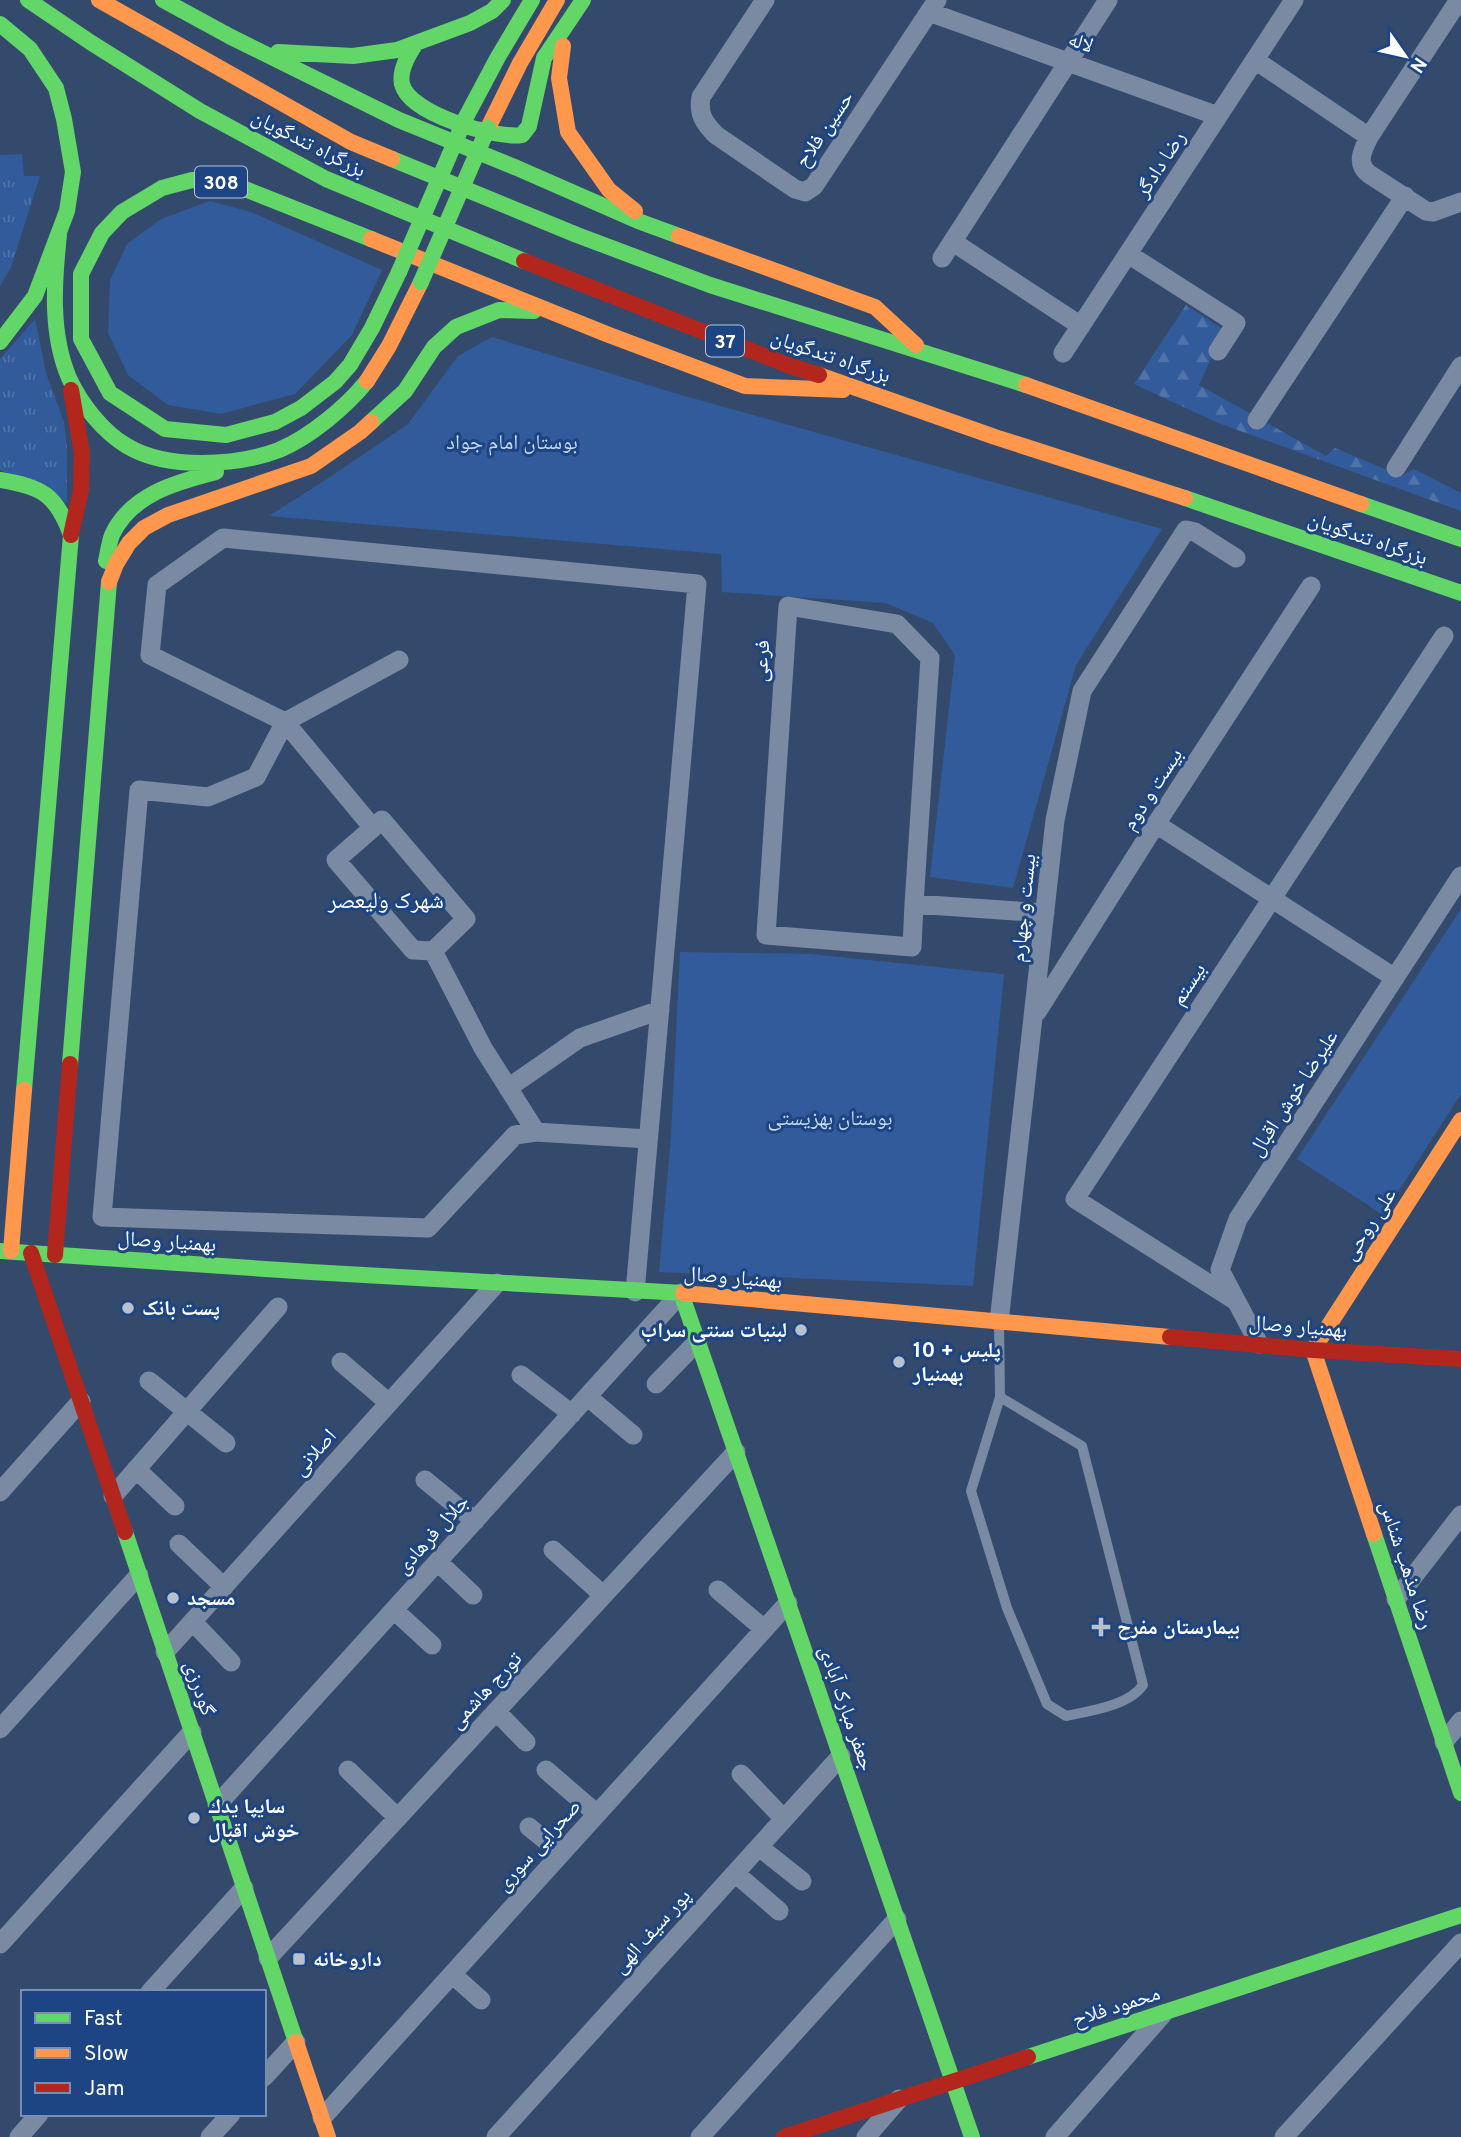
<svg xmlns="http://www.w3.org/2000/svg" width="1461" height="2137" viewBox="0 0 1461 2137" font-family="Overpass,'Noto Naskh Arabic',sans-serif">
<defs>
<pattern id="grass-tufts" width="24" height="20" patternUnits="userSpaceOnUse" patternTransform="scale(1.75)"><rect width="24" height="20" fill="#315b9a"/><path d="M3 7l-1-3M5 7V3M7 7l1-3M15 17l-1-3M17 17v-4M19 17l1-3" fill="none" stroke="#5074a9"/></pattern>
<pattern id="forest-firs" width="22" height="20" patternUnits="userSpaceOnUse" patternTransform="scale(1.75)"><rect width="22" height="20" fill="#315b9a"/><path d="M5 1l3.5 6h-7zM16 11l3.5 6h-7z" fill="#5074a9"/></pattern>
</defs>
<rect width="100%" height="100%" fill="#344a6c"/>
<!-- grass -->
<path fill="url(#grass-tufts)" d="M22 154 24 176H40L11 267 0 286V155Z
M35 319 46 373 64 422 67 447V503L0 470V359Z"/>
<!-- forest -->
<path fill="url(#forest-firs)" d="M1186 305 1224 330 1199 385 1326 456 1335 448 1401 476 1414 469 1461 493V511L1218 423 1134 384Z"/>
<!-- park -->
<path fill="#315b9a" d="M210 201 251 212 382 270 352 335 295 394 221 414 168 405 128 375 108 333 110 280 127 244 161 219Z
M492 337 681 395 1162 529 1076 665 1013 888 930 877 955 655 933 623 886 603 722 592 721 554 269 516 330 477 408 424 458 356Z
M1461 909V1094L1383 1215 1297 1159Z
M680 952 811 954 1004 974 973 1286 659 1272 671 1136Z"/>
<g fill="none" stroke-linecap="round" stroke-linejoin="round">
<!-- lane -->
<path stroke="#7a8aa2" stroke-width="10" d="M999 1322 1000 1397 971 1491 1007 1608 1047 1704 1066 1716C1089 1711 1129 1706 1143 1685L1082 1446 1000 1397"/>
<!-- street -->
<path stroke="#7a8aa2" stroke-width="19" d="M765 0 701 97C698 114 704 123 716 135L795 189 805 192 814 186 937 0
M1459 0 1369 137C1363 150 1355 163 1369 174L1426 211 1433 212 1461 202
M929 12 1218 116
M1255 60 1369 137
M953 242 1081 326
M1128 254 1236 323 1218 351
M942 258 1108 0
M1063 353 1294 0
M1257 420 1405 196
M1396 468 1461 366
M399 660 285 722 150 655 157 585 223 538 697 584 635 1292
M382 820 466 919 433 951 413 950 336 860Z
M1156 824 1395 978
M373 828 285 722 256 777 208 797 139 790 102 1217 428 1228 515 1135 536 1132 648 1139
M914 904 930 658 897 624 788 606 766 935 912 947 914 904 1045 913
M433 951 483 1048 536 1132
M1037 1012 1156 824 1311 586
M508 1088 580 1038 660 1010
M1236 1301 1075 1199 1444 636
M999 1322 1055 820 1082 691 1186 530 1195 532 1236 558
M1259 1344 1220 1270 1238 1219 1461 876
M341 1362 389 1403
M521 1375 572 1414
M149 1381 226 1443
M656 1384 698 1341
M588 1397 633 1435
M136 1469 175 1506
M425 1480 475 1521
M0 1492 81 1401
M113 1496 278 1307
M179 1544 224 1587
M553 1550 603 1595
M438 1562 473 1595
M718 1590 764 1629
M1396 1599 1461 1515
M394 1610 432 1645
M193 1622 231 1662
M165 1652 497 1283
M496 1711 526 1742
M0 1729 139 1575
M1444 1742 1461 1721
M348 1770 398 1818
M546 1770 597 1814
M741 1774 784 1819
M217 1805 681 1293
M529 1827 561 1853
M759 1847 802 1881
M735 1873 779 1911
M0 1944 192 1732
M268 1958 736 1452
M452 1974 481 2000
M150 1992 244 1888
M264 2077 296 2042
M322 2118 788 1603
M19 2137 39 2114
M210 2137 231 2114
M496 2137 841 1756
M700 2137 897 1919
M866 2137 899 2099
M1055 2137 1163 2014
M1284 2137 1461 1943"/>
<!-- fast -->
<path stroke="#63d668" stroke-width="16" d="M28 0 90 42 200 111 326 179 524 261
M163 0 231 37 399 120 517 168 638 221 679 236
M0 24 30 49 56 88 64 119 73 172 67 211 35 296 0 342
M416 43C409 54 399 70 402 84 409 114 495 139 522 135L529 126 544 58 583 0
M278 52 353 56 397 50 470 23 492 11 503 0
M465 119 498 57 532 0
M392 159 577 235 710 285 1026 385
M59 235C54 282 50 333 69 378 81 404 103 432 127 446 167 470 237 466 279 450 310 437 346 407 367 381
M371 239 230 183 192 180 162 188 122 212 102 233 81 274V339L110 393 165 429 226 435 275 422 301 408 335 382 350 365 372 328 399 272
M371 422 405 391 434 347 456 327 499 310 534 311
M0 480C42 487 56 494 71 535L24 1090
M1185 498 1461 593
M1361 504 1461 539
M106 561C108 552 109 543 112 535 131 494 177 482 216 472
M70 1064 109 582
M0 1251 311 1272 683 1293
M681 1293 972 2137
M125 1532 296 2042
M1374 1534 1461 1793
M1028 2057 1461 1915"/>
<!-- slow -->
<path stroke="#ff974d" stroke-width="16" d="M99 0 351 142 392 159
M563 46 559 78 568 132 609 190 635 211
M488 128 520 63 557 0
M679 236 875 307 916 345
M371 239 609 335 745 386 843 390
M819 375 995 437 1185 498
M367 381 389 346 421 282
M1026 385 1361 504
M109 582 116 564 129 543 144 528 168 515 311 466 360 432 371 422
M11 1251 24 1090
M683 1293 1170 1337
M1374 1534 1313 1350 1461 1120
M296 2042 328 2137"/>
<!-- jam -->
<path stroke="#b3261e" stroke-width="16" d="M524 261 790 366 819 375
M71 390 82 453 81 490 71 535
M31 1253 125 1532
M55 1255 70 1064
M1170 1337 1313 1350 1461 1359
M784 2137 1028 2057"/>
<!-- fast-bridge -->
<path stroke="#63d668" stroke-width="16" d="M399 272 465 119
M421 282 488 128"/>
</g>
<!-- markers -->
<g fill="#b8c0cc" stroke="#1d4583" stroke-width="2.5">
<circle cx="128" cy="1308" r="7"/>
<circle cx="801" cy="1330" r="7"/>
<circle cx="899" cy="1362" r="7"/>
<circle cx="173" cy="1598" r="7"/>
<path d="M1097.5 1616.5h7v7h7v7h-7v7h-7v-7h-7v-7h7z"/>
<circle cx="194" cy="1818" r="7"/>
<rect x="292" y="1952" width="14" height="14" rx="3.5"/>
</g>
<g text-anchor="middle" stroke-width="6" stroke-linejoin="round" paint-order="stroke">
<!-- shield labels -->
<g fill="#1d4583" stroke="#bbc7da" stroke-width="2">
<rect x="195" y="166.5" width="52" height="31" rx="5"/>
<rect x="706" y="325.5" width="38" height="31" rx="5"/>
</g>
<g font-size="19" font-weight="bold" fill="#fff">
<text x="221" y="189">308</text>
<text x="725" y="348">37</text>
</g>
<!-- street labels -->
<g font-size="21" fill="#fff" stroke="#1d4583">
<text transform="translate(1081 42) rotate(20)" y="7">لاله</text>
<text transform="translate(824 129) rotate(-56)" y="7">حسین فلاح</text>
<text transform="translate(309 143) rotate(27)" y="7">بزرگراه تندگویان</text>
<text transform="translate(1160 164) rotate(-57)" y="7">رضا دادگر</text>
<text transform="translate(831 356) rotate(19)" y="7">بزرگراه تندگویان</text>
<text transform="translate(1368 538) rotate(19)" y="7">بزرگراه تندگویان</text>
<text transform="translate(761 661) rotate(-86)" y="7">فرعی</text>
<text transform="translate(1152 789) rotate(-57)" y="7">بیست و دوم</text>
<text transform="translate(1023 908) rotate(-84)" y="7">بیست و چهارم</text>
<text transform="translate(1188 984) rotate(-57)" y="7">بیستم</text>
<text transform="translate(1293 1093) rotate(-57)" y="7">علیرضا خوش اقبال</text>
<text transform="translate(1369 1224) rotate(-57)" y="7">علی روحی</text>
<text transform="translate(167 1241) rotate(4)" y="7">بهمنیار وصال</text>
<text transform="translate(733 1277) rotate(5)" y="7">بهمنیار وصال</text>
<text transform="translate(1298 1326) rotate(5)" y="7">بهمنیار وصال</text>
<text transform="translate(314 1452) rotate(-48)" y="7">اصلانی</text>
<text transform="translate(432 1534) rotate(-48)" y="7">جلال فرهادی</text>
<text transform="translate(1407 1565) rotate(72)" y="7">رضا مذهب شناس</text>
<text transform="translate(200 1688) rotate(71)" y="7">گودرزی</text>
<text transform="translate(485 1690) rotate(-47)" y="7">تورج هاشمی</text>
<text transform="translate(847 1708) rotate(71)" y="7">جعفر مبارک آبادی</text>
<text transform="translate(538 1845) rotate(-48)" y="7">صحرایی سوری</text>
<text transform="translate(651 1931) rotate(-48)" y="7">پور سیف الهی</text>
<text transform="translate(1116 2006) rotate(-18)" y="7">محمود فلاح</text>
</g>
<!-- park labels -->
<g font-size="21" fill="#c8dbf7" stroke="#1d4583">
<text x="512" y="449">بوستان امام جواد</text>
<text x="830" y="1125">بوستان بهزیستی</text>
</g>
<!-- poi labels -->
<g font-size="21" font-weight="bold" fill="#fff" stroke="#1d4583" text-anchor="start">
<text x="142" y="1315">پست بانک</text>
<text x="787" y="1337" text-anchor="end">لبنیات سنتی سراب</text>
<text x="913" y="1357">پلیس + 10<tspan x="913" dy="24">بهمنیار</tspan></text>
<text x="187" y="1605">مسجد</text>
<text x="1117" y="1634">بیمارستان مفرح</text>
<text x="208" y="1813">سايپا يدك<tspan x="208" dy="24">خوش اقبال</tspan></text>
<text x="313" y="1966">داروخانه</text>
</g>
<!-- neighbourhood labels -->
<g font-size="23" fill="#fff" stroke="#1d4583">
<text x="386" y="908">شهرک ولیعصر</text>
</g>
</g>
<!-- legend -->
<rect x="21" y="1990" width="245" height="126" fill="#1d4583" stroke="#778fb5" stroke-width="2"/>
<rect x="35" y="2013" width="35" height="10" fill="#63d668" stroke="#778fb5" stroke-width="2"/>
<text x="84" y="2025" font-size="21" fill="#ffffff">Fast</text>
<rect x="35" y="2048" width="35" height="10" fill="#ff974d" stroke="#778fb5" stroke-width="2"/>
<text x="84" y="2060" font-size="21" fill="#ffffff">Slow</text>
<rect x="35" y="2083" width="35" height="10" fill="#b3261e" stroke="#778fb5" stroke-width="2"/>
<text x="84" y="2095" font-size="21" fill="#ffffff">Jam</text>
<!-- north arrow -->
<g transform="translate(1405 56) rotate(124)" stroke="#1d4583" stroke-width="5" paint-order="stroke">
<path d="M0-5L12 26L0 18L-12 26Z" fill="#ffffff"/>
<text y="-10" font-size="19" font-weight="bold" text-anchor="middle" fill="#ffffff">N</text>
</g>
</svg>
